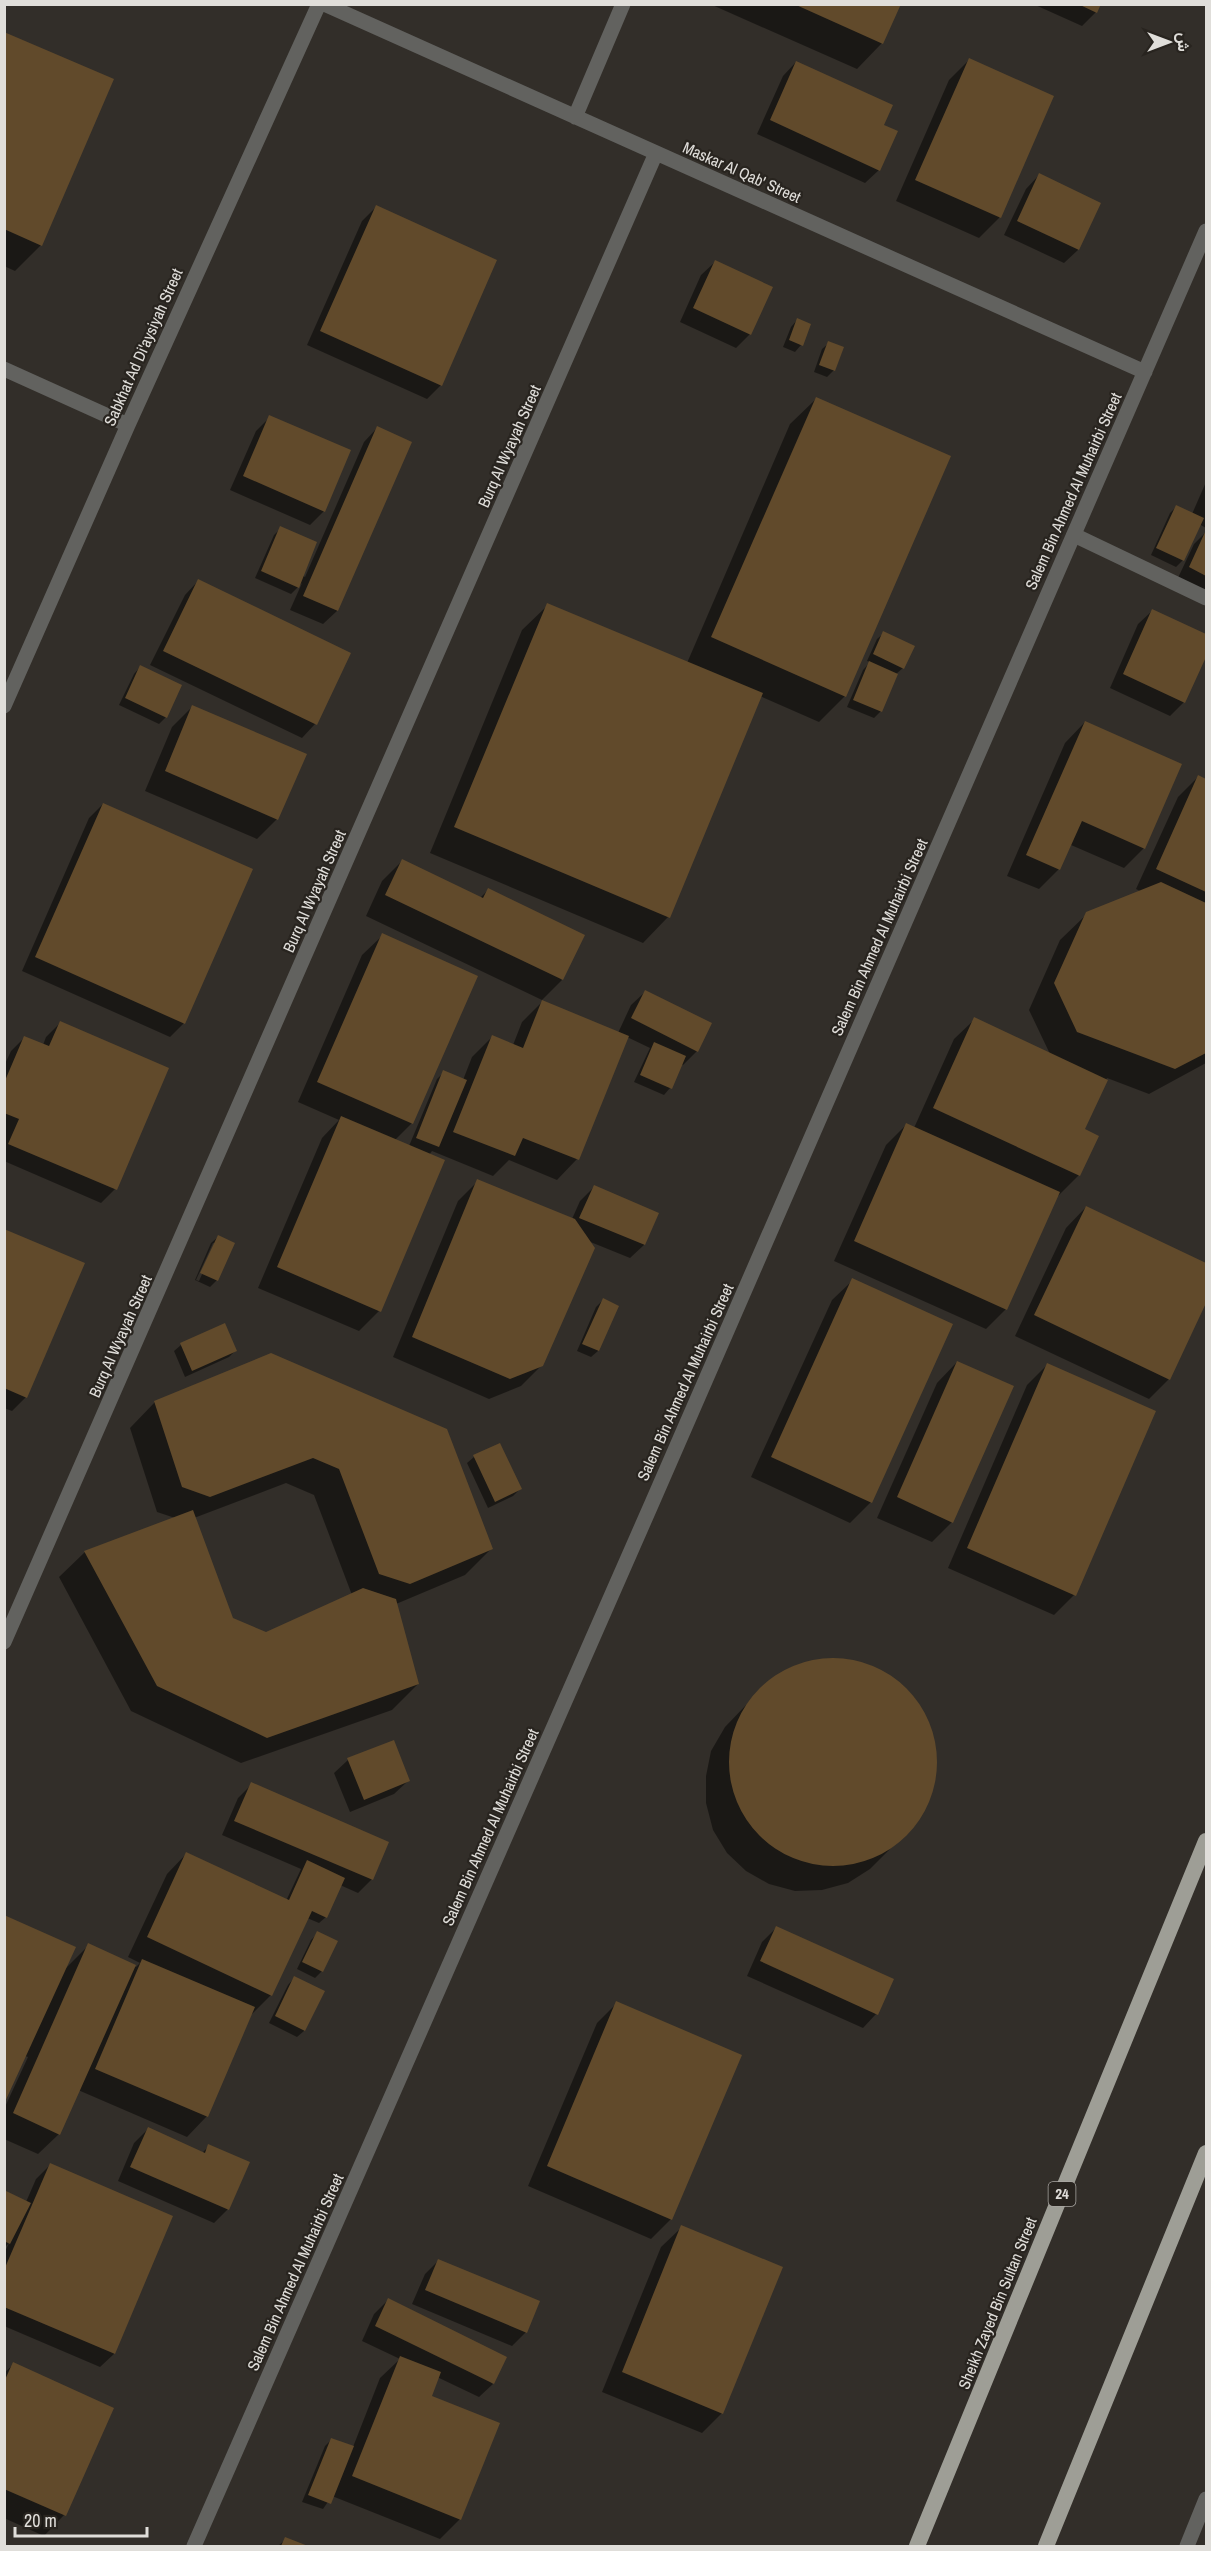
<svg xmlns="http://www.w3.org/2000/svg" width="1211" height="2551" viewBox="0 0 1211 2551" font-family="'Archivo Narrow',Vazirmatn,sans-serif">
<rect width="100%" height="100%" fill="#322e29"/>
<!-- shadow -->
<path fill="#0007" fill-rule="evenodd" d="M710 4H899L882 43 857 69Z
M1033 4H1100L1096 12 1082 26Z
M4 34 41 245 15 271 4 266Z
M969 60 1052 97 999 218 979 238 896 201 949 80Z
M796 62 882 126 879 170 865 183 757 134 783 76Z
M1039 175 1099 204 1078 250 1064 263 1004 235 1026 189Z
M376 207 441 385 427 399 307 345 362 221Z
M715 262 750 334 736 348 680 322 701 275Z
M797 320 801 345 795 352 783 347 791 327Z
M829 343 834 370 827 377 814 372 822 349Z
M816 399 845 696 819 722 760 696 668 917 643 943 430 853 522 630 548 605 687 663 790 424Z
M270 417 324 511 310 525 230 490 256 431Z
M377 428 410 442 337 611 323 624 290 610 302 583 291 594 255 578 274 535 281 528 302 575 305 577 364 442Z
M1206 482V528L1199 524 1183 560 1176 567 1151 555 1170 513 1176 507 1192 514Z
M1206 532V596L1176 582 1194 544Z
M198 581 349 654 315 724 302 738 150 665 185 595Z
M1152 611 1206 636V653L1184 702 1170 716 1110 688 1138 624Z
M884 633 903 668 896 674 881 711 874 718 847 707 863 670 870 662 867 661 877 639Z
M140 667 166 717 159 724 119 705 134 674Z
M193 706 277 819 257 839 145 791 172 727Z
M1085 722 1144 848 1124 868 1071 845 1059 869 1039 889 1007 876 1065 743Z
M1198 777 1206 781V1063L1149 1094 1107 1078 1083 1130 1079 1175 1058 1196 1056 1195 1006 1309 986 1329 834 1261 886 1145 906 1125 914 1128 954 1039 975 1019 1050 1054 1029 1010 1060 940 1087 914 1142 892 1136 889 1178 797Z
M103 804 184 1023 170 1037 22 971 89 818Z
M402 861 480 898 488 890 562 980 542 1000 366 916 382 881Z
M383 935 412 1123 395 1140 409 1146 437 1079 444 1072 463 1080 472 1057 492 1037 513 1045 522 1022 542 1002 618 1033 631 1005 645 992 697 1051 683 1065 681 1064 670 1088 664 1095 634 1082 650 1048 627 1037 577 1159 557 1180 509 1160 493 1176 432 1151 429 1155 379 1311 359 1331 258 1288 322 1138 339 1120 298 1102 362 955Z
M60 1023 167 1069 115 1189 101 1203 4 1161 6 1133 4 1132V1066L11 1051 25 1037 43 1045 46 1037Z
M478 1181 572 1219 580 1201 594 1187 657 1214 644 1245 630 1258 588 1241 542 1365 521 1386 489 1399 393 1357 458 1201Z
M1086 1207 1206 1265V1299L1169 1379 1149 1399 1015 1336 1066 1228Z
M4 1230 26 1397 12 1411 4 1408Z
M218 1237 217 1280 210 1287 195 1280 211 1243ZM213 1243H216L199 1281 196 1280Z
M853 1280 951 1325 871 1502 850 1523 751 1477 832 1300Z
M603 1300 617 1307 598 1351 591 1357 577 1351 596 1307Z
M181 1345 236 1350 229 1357 185 1377 174 1351Z
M271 1354 491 1549 465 1575 396 1604 418 1684 392 1710 241 1763 131 1711 59 1577 85 1552 175 1518 157 1512 130 1428 155 1402ZM286 1483 314 1495 352 1595 266 1634 232 1620 194 1518Z
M957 1362 952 1522 932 1542 877 1518 937 1383Z
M1047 1365 1074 1595 1054 1615 948 1568 1027 1385Z
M474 1457 520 1489 513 1496 488 1508 467 1463Z
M845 1659 871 1666 894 1679 914 1697 927 1721 935 1747V1773L929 1800 916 1823 870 1869 848 1883 822 1890 795 1891 769 1884 746 1871 727 1853 713 1830 706 1803V1776L711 1751 725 1727 769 1681 792 1667 818 1660Z
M348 1760 408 1781 394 1794 350 1812 334 1773Z
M252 1784 372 1879 358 1893 340 1885 326 1917 319 1923 307 1918 271 1995 251 2015 207 2116 187 2137 78 2090 59 2134 38 2154 4 2139V2109L28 2057 25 2056 65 1969 89 1945 136 1967 140 1963 128 1957 167 1874 187 1853 286 1901 301 1869 222 1835 238 1798Z
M776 1928 876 2014 863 2028 747 1976 762 1942Z
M318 1933 322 1971 315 1978 297 1969 311 1940Z
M294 1978 323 1992 304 2031 297 2037 269 2023 288 1985Z
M617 2003 671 2219 651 2239 528 2186 597 2023Z
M148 2129 202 2153 209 2146 228 2209 214 2223 118 2181 134 2143Z
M50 2165 171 2217 114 2354 100 2367 4 2326V2254L9 2243 4 2248V2194L6 2192 26 2202 36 2179Z
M682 2227 722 2413 702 2433 602 2392 661 2247Z
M439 2260 526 2332 512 2346 412 2304 425 2274Z
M388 2300 493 2384 479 2397 437 2377 430 2397 460 2519 440 2539 332 2496 323 2509 302 2502 325 2446 332 2439 353 2447 380 2378 400 2359 362 2341 374 2314Z
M14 2364 112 2409 64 2515 44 2536 4 2518V2373Z
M286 2539 304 2546H278Z"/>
<!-- building -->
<path fill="#614a2b" d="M794 4H901L883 44Z
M1078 4H1101L1097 13Z
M4 32 114 79 42 246 4 229Z
M969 58 1054 96 1001 218 915 180Z
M796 61 893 105 884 125 898 131 880 171 770 120Z
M1039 173 1101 203 1079 250 1017 221Z
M376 205 497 260 442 386 320 331Z
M715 260 773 287 751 335 693 308Z
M797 318 811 324 803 346 789 340Z
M828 341 844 347 835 371 819 365Z
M816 397 951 456 846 697 711 637Z
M269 415 351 450 325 512 243 476Z
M377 426 412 442 338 611 303 596Z
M1176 505 1204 518 1184 561 1156 548Z
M280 526 317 542 299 588 261 571Z
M1206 530V576L1189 567Z
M198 579 351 653 317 725 163 651Z
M547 603 763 693 670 918 454 827Z
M1152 609 1206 634V657L1185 703 1123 674Z
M883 631 915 646 904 669 873 654Z
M869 661 898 674 882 712 853 700Z
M140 665 182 685 167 718 125 698Z
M192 705 307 754 278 820 165 771Z
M1085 721 1182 764 1145 849 1082 821 1060 870 1026 855Z
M1198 775 1206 779V892L1156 869Z
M103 803 253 869 185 1024 35 957Z
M402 859 483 898 488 888 585 935 563 980 385 895Z
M1161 882 1206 903V1053L1175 1069 1077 1032 1054 983 1086 912Z
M382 933 478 976 413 1124 317 1082Z
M645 990 712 1023 698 1052 631 1018Z
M542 1000 629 1036 579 1160 523 1138 515 1156 453 1132 492 1035 523 1048Z
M974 1017 1108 1080 1085 1129 1099 1136 1080 1176 933 1108Z
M60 1021 169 1068 117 1190 8 1144 19 1119 4 1113V1083L24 1036 49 1046Z
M654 1042 686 1056 672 1089 640 1075Z
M443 1070 467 1080 439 1147 416 1138Z
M341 1116 445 1160 381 1312 277 1267Z
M906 1123 1060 1192 1007 1310 854 1241Z
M477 1179 575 1219 595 1248 543 1366 510 1379 412 1337Z
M594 1185 659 1213 645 1245 579 1218Z
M1086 1206 1206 1263V1303L1170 1380 1034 1315Z
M4 1229 85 1263 27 1398 4 1388Z
M218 1235 235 1243 218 1281 200 1273Z
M852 1278 953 1324 872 1503 771 1457Z
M603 1298 619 1306 599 1351 582 1344Z
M225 1323 237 1351 192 1371 180 1343Z
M271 1353 447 1429 493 1549 410 1584 379 1574 339 1469 313 1458 210 1497 182 1487 154 1401Z
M957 1361 1014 1386 953 1523 897 1497Z
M1047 1363 1156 1411 1076 1596 967 1548Z
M500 1443 522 1489 495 1502 473 1455Z
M193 1510 233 1618 266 1632 363 1588 396 1599 419 1684 267 1738 157 1686 84 1551Z
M729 1762a104 104 0 1 1 208 0a104 104 0 1 1-208 0Z
M394 1740 410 1781 364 1800 347 1758Z
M251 1782 389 1842 373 1880 234 1821Z
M186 1852 289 1900 307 1860 345 1878 327 1918 312 1911 272 1996 147 1937Z
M4 1915 76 1947 4 2104Z
M776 1926 894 1979 878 2015 760 1961Z
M317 1931 338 1941 323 1972 302 1962Z
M88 1943 136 1965 60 2135 13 2113Z
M142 1959 255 2007 208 2117 95 2069Z
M294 1976 325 1991 305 2031 275 2016Z
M616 2001 742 2055 672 2220 547 2166Z
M148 2127 205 2153 208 2144 250 2162 229 2210 130 2167Z
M50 2163 173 2216 115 2354 4 2307V2270Z
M6 2191 31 2203 10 2244 4 2241Z
M681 2225 783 2267 723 2414 622 2372Z
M438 2259 540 2301 527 2333 425 2290Z
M388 2298 507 2357 494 2384 375 2326Z
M400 2356 441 2372 432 2396 500 2423 461 2520 352 2476Z
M13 2362 114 2408 66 2516 4 2489V2382Z
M331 2438 354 2446 331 2504 308 2495Z
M285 2537 308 2546H281Z"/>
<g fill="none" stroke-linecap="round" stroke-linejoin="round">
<!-- service -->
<path stroke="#62625f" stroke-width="15" d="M1074 535 1206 598
M1187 2546 1206 2499"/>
<!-- minor -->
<path stroke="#62625f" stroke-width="15" d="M324 4 1145 372
M575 117 623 4
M4 369 128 425
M4 706 128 425 319 4
M4 1642 656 153
M194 2546 652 1503 1206 231"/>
<!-- trunk -->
<path stroke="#9e9e96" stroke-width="16" d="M917 2546 1206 1841
M1046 2546 1206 2153"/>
</g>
<g text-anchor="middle" stroke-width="4.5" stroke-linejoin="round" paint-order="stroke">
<!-- shield labels -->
<rect fill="#28241f" stroke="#a9a6a2" stroke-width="1.5" x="1048.5" y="2182" width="27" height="24" rx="4.5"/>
<g font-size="15" font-weight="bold" fill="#e0deda">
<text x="1062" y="2199">24</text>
</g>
<!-- street labels -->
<g font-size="16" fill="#e0deda" stroke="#28241f">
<text transform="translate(742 172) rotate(24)" y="6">Maskar Al Qab' Street</text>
<text transform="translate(143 347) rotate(-66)" y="6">Sabkhat Ad Di'aysiyah Street</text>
<text transform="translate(509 446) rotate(-66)" y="6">Burq Al Wyayah Street</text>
<text transform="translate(1073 491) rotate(-66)" y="6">Salem Bin Ahmed Al Muhairbi Street</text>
<text transform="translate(314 891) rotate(-66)" y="6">Burq Al Wyayah Street</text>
<text transform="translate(879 937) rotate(-66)" y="6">Salem Bin Ahmed Al Muhairbi Street</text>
<text transform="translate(120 1336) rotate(-66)" y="6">Burq Al Wyayah Street</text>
<text transform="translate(685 1382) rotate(-66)" y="6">Salem Bin Ahmed Al Muhairbi Street</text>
<text transform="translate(490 1827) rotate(-66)" y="6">Salem Bin Ahmed Al Muhairbi Street</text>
<text transform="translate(295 2272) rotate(-66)" y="6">Salem Bin Ahmed Al Muhairbi Street</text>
<text transform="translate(997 2303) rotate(-68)" y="6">Sheikh Zayed Bin Sultan Street</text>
</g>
</g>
<!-- border -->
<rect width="1211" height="2551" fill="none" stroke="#e0deda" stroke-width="12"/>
<!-- north arrow -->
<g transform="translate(1169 42) rotate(90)" stroke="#28241f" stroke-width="4.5" paint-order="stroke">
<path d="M0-4.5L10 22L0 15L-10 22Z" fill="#e0deda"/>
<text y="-9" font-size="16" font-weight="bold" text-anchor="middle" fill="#e0deda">ش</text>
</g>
<!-- scale -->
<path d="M15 2527v9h132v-9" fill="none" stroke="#e0deda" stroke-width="3"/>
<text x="24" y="2527" font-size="18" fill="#e0deda" stroke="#28241f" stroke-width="4.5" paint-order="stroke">20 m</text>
</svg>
